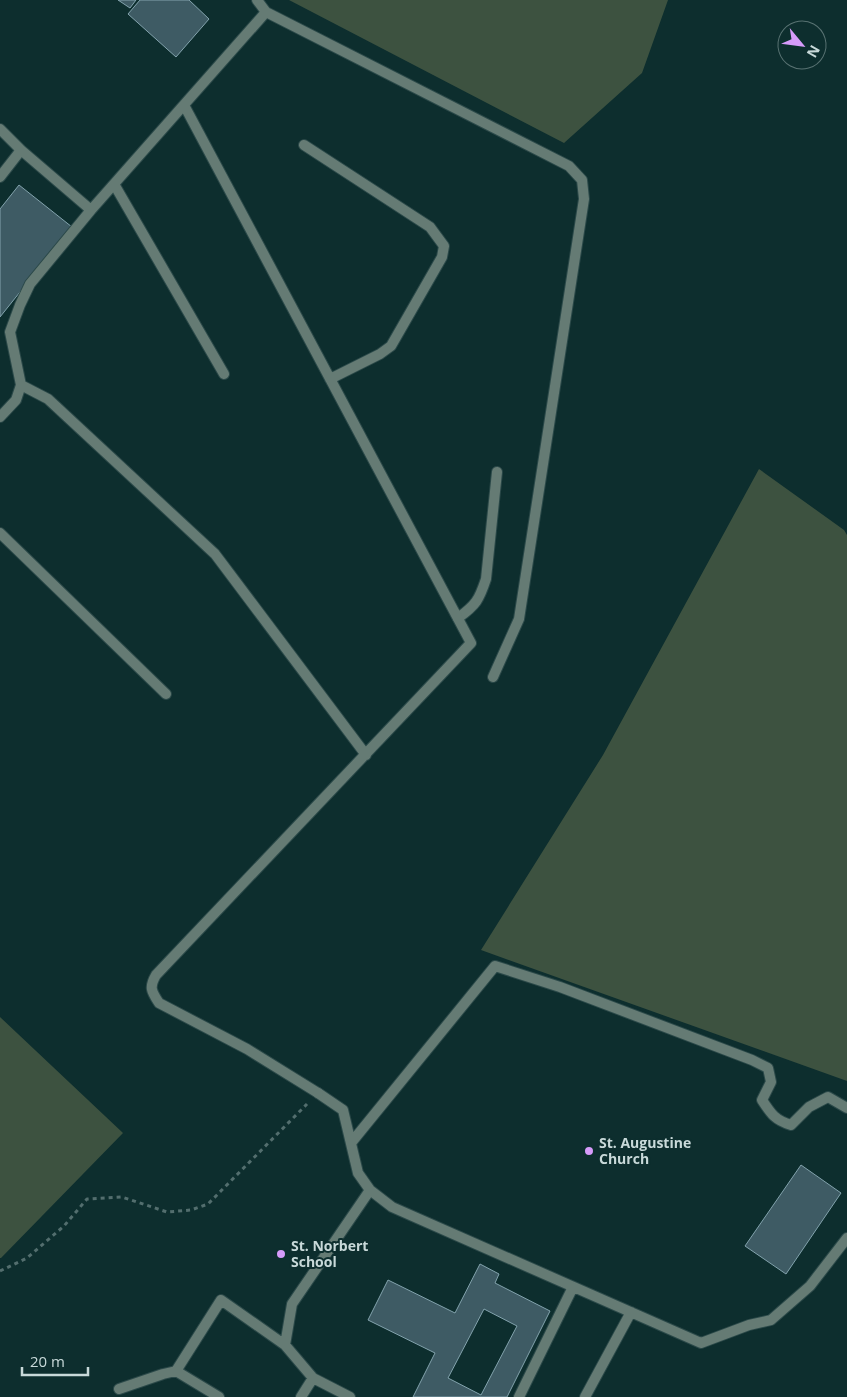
<svg xmlns="http://www.w3.org/2000/svg" width="847" height="1397" viewBox="0 0 847 1397" font-family="'Open Sans',sans-serif">
<rect width="100%" height="100%" fill="#0d2e2e"/>
<!-- green -->
<path fill="#3d5240" d="M289 0H668L642 73 564 143Z
M759 469 844 530 847 535V1081L481 950 603 755Z
M0 1017 123 1133 1 1258H0Z"/>
<!-- building -->
<path fill="#3e5b64" stroke="#83a3ad" fill-rule="evenodd" d="M118 0H136L130 8Z
M140 0H189L209 19 176 57 128 14Z
M19 185 72 227 0 317V209Z
M801 1165 841 1193 786 1274 745 1246Z
M480 1264 499 1274 495 1283 550 1311 507 1397H413L435 1353 368 1320 388 1280 455 1313ZM484 1309 517 1326 481 1395 448 1378Z"/>
<g fill="none" stroke-linecap="round" stroke-linejoin="round">
<!-- lane casing -->
<g stroke="#2b4949" stroke-width="12">
<path id="lane" d="M0 533 166 694
M458 618C476 605 479 600 486 579L497 472
M318 1093 343 1110 358 1173 370 1190 392 1207 701 1343 749 1325 771 1320 810 1286 847 1238
M351 1143 495 966 560 987 752 1060 768 1068 771 1082 762 1100C771 1114 775 1120 791 1125L809 1107 828 1097 847 1108
M176 1371 221 1300 285 1345
M119 1389 163 1374 176 1371 219 1397
M301 1397 313 1378
M350 1397 313 1378 285 1345 292 1304 370 1190
M519 1397 573 1287
M585 1397 631 1312"/>
</g>
<!-- street casing -->
<g stroke="#2b4949" stroke-width="12">
<path id="street" d="M257 0 266 12 569 166 582 180 584 199 519 619 493 677
M184 105 471 643 156 975C149 987 151 991 159 1003L247 1049 318 1093
M0 129 21 150 91 210
M304 145 430 227 444 246 442 257 391 346 380 354 330 379
M0 177 21 150
M114 184 224 374
M21 385 48 399 215 554 366 755
M0 417 16 400 21 385 10 332 20 305 30 284 91 210 266 12"/>
</g>
<!-- path -->
<path stroke="#536e6e" stroke-width="3" stroke-dasharray="4 4" stroke-linecap="butt" d="M0 1271 27 1258 64 1226 87 1199 122 1197 167 1212 191 1210 208 1204 307 1104"/>
<!-- lane -->
<use href="#lane" stroke="#657b74" stroke-width="10"/>
<!-- street -->
<use href="#street" stroke="#657b74" stroke-width="10"/>
</g>
<!-- markers -->
<g fill="#d69bfa" stroke="#0d2e2e" stroke-width="2">
<circle cx="589" cy="1151" r="5"/>
<circle cx="281" cy="1254" r="5"/>
</g>
<g text-anchor="middle" stroke-width="4" stroke-linejoin="round" paint-order="stroke">
<!-- poi labels -->
<g font-size="14" font-weight="bold" fill="#c8d9d9" stroke="#0d2e2e" text-anchor="start">
<text x="599" y="1148">St. Augustine<tspan x="599" dy="16">Church</tspan></text>
<text x="291" y="1251">St. Norbert<tspan x="291" dy="16">School</tspan></text>
</g>
</g>
<!-- north arrow -->
<g transform="translate(802 45) rotate(119)"><circle r="24" fill="#0d2e2e" stroke="#587272"/>
<path d="M0-4L9 19L0 12L-9 19Z" fill="#d69bfa"/>
<text y="-8" font-size="14" font-weight="bold" text-anchor="middle" fill="#c8d9d9">N</text>
</g>
<!-- scale -->
<path d="M22 1367v8h66v-8" fill="none" stroke="#c8d9d9" stroke-width="2.5"/>
<text x="30" y="1367" font-size="15" fill="#c8d9d9" stroke="#0d2e2e" stroke-width="4" paint-order="stroke">20 m</text>
</svg>
